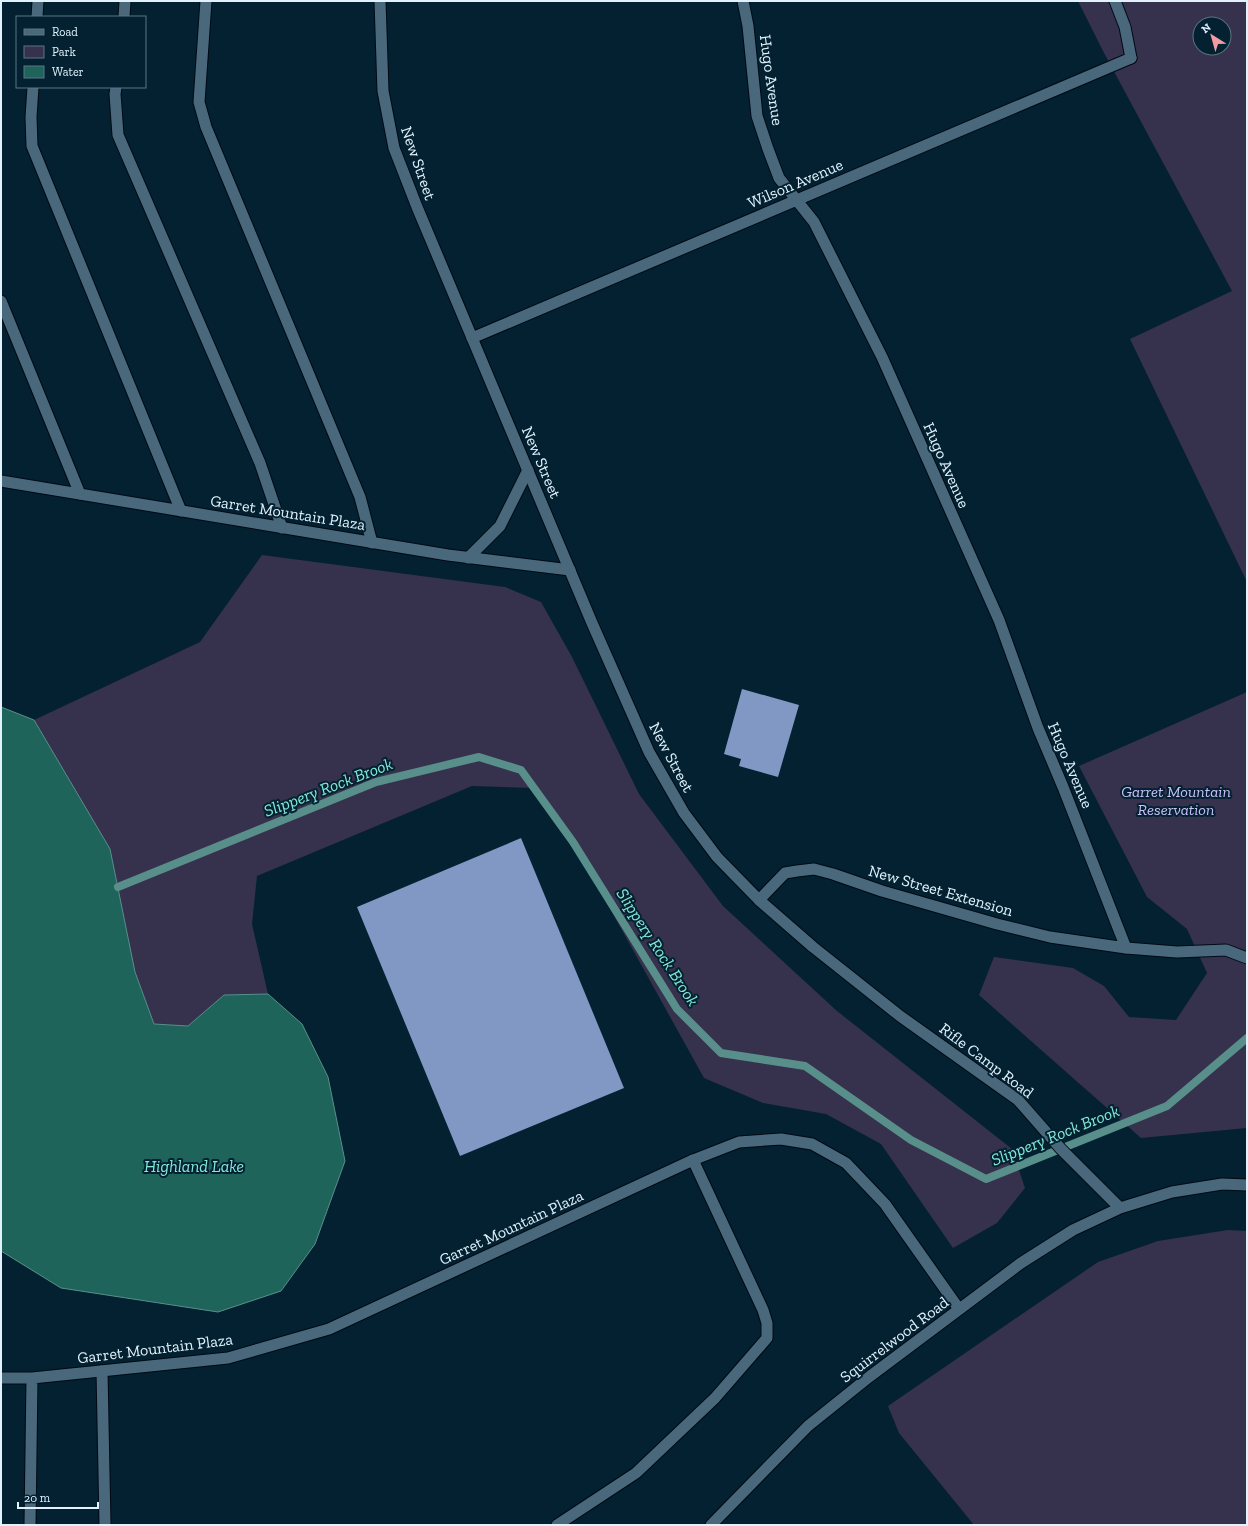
<svg xmlns="http://www.w3.org/2000/svg" width="1248" height="1526" viewBox="0 0 1248 1526" font-family="'Zilla Slab',serif">
<rect width="100%" height="100%" fill="#032131"/>
<!-- green -->
<path fill="#36314c" fill-rule="evenodd" d="M1078 1H1247V582L1130 339 1232 291 1103 51ZM1200 24H1224V48H1200Z
M262 555 505 587 541 602 572 657 639 794 723 906 837 1011 1012 1149 1025 1188 997 1223 953 1248 881 1144 826 1114 763 1103 704 1078 573 842 534 788 472 786 257 876 252 924 268 994 224 995 188 1026 154 1024 135 972 34 720 200 642Z
M1247 692V1128L1141 1138 979 995 994 957 1073 968 1104 986 1129 1017 1176 1020 1207 973 1187 929 1147 897 1079 766Z
M1228 1230 1247 1231V1525H974L899 1433 888 1406 1098 1262 1158 1241Z"/>
<!-- water -->
<path fill="#1f645a" stroke="#598f8b" d="M1 707 34 720 110 849 135 972 154 1024 188 1026 224 995 268 994 302 1024 328 1077 345 1161 315 1244 281 1291 218 1312 61 1288 1 1251Z"/>
<g fill="none" stroke-linecap="round" stroke-linejoin="round">
<!-- stream -->
<path stroke="#598f8b" stroke-width="8" d="M118 887 376 782 479 757 521 770 573 842 677 1009 721 1053 805 1066 911 1140 986 1179 1167 1106 1247 1038"/>
</g>
<!-- building -->
<path fill="#8298c4" d="M742 689 799 705 778 777 739 766 741 759 724 754Z
M521 838 624 1088 460 1156 357 907Z"/>
<g fill="none" stroke-linecap="round" stroke-linejoin="round">
<!-- service casing -->
<g stroke="#000a15" stroke-width="13">
<path id="service" d="M206 1 199 102 206 127 360 497 372 543
M1115 1 1125 27 1131 58
M37 17 38 1
M124 17 125 1
M33 87 31 117 32 146 181 511
M116 87 115 94 118 135 260 463 282 528
M1 301 80 494
M1126 948 1177 952 1226 950 1247 958
M102 1371 105 1525
M557 1525 636 1473 715 1398 767 1338V1323L763 1310 693 1160"/>
</g>
<!-- minor casing -->
<g stroke="#000a15" stroke-width="13">
<path id="minor" d="M743 1 748 26 757 116 768 149 779 178 814 222 882 357 999 620 1038 728 1063 787 1126 948 1050 937 997 924 882 891 833 874 814 869 797 871 785 873 759 900
M472 338 1131 58
M1 481 448 555 570 570
M468 558 500 526 528 470
M1 1378H32L228 1358 329 1329 693 1160 739 1142 781 1139 812 1144 846 1163 885 1204 959 1309
M30 1525 32 1378"/>
</g>
<!-- tertiary casing -->
<g stroke="#000a15" stroke-width="13">
<path id="tertiary" d="M380 1 383 91 394 148 417 207 592 623 649 752 684 813 717 857 759 900 813 947 900 1016 1018 1100 1061 1149 1120 1208
M711 1525 808 1426 869 1377 1021 1263 1073 1230 1120 1208 1172 1192 1222 1184 1247 1185"/>
</g>
<!-- service -->
<use href="#service" stroke="#4a687c" stroke-width="11"/>
<!-- minor -->
<use href="#minor" stroke="#4a687c" stroke-width="11"/>
<!-- tertiary -->
<use href="#tertiary" stroke="#4a687c" stroke-width="11"/>
</g>
<g text-anchor="middle" stroke-width="4" stroke-linejoin="round" paint-order="stroke">
<!-- street labels -->
<g font-size="16" fill="#e1f2fd" stroke="#032131">
<text transform="translate(772 80) rotate(82)" y="6">Hugo Avenue</text>
<text transform="translate(419 163) rotate(71)" y="6">New Street</text>
<text transform="translate(795 183) rotate(-23)" y="6">Wilson Avenue</text>
<text transform="translate(542 462) rotate(67)" y="6">New Street</text>
<text transform="translate(947 465) rotate(66)" y="6">Hugo Avenue</text>
<text transform="translate(288 512) rotate(9)" y="6">Garret Mountain Plaza</text>
<text transform="translate(672 757) rotate(62)" y="6">New Street</text>
<text transform="translate(1071 765) rotate(67)" y="6">Hugo Avenue</text>
<text transform="translate(941 890) rotate(16)" y="6">New Street Extension</text>
<text transform="translate(987 1060) rotate(37)" y="6">Rifle Camp Road</text>
<text transform="translate(511 1227) rotate(-25)" y="6">Garret Mountain Plaza</text>
<text transform="translate(894 1339) rotate(-37)" y="6">Squirrelwood Road</text>
<text transform="translate(155 1348) rotate(-7)" y="6">Garret Mountain Plaza</text>
</g>
<!-- park labels -->
<g font-size="16" font-style="italic" fill="#cac1fb" stroke="#032131">
<text x="1176" y="797">Garret Mountain<tspan x="1176" dy="18">Reservation</tspan></text>
</g>
<!-- water labels -->
<g font-size="17" font-style="italic" fill="#83ead8" stroke="#032131">
<text transform="translate(328 787) rotate(-21)" y="6">Slippery Rock Brook</text>
<text transform="translate(658 947) rotate(57)" y="6">Slippery Rock Brook</text>
<text transform="translate(1055 1135) rotate(-22)" y="6">Slippery Rock Brook</text>
<text x="194" y="1172">Highland Lake</text>
</g>
</g>
<!-- border -->
<rect width="1248" height="1526" fill="none" stroke="#e1f2fd" stroke-width="4"/>
<!-- legend -->
<rect x="16" y="16" width="130" height="72" fill="#032131" stroke="#5c7583"/>
<rect x="24" y="29" width="20" height="6" fill="#4a687c" stroke="#5c7583"/>
<text x="52" y="36" font-size="12" fill="#e1f2fd">Road</text>
<rect x="24" y="46" width="20" height="12" fill="#36314c" stroke="#5c7583"/>
<text x="52" y="56" font-size="12" fill="#e1f2fd">Park</text>
<rect x="24" y="66" width="20" height="12" fill="#1f645a" stroke="#5c7583"/>
<text x="52" y="76" font-size="12" fill="#e1f2fd">Water</text>
<!-- north arrow -->
<g transform="translate(1212 36) rotate(323)"><circle r="19" fill="#032131" stroke="#5c7583"/>
<path d="M0-3L7 15L0 10L-7 15Z" fill="#f49aa2"/>
<text y="-6" font-size="11" font-weight="bold" text-anchor="middle" fill="#e1f2fd">N</text>
</g>
<!-- scale -->
<path d="M18 1502v6h80v-6" fill="none" stroke="#e1f2fd" stroke-width="2"/>
<text x="24" y="1502" font-size="12" fill="#e1f2fd" stroke="#032131" stroke-width="3" paint-order="stroke">20 m</text>
</svg>
